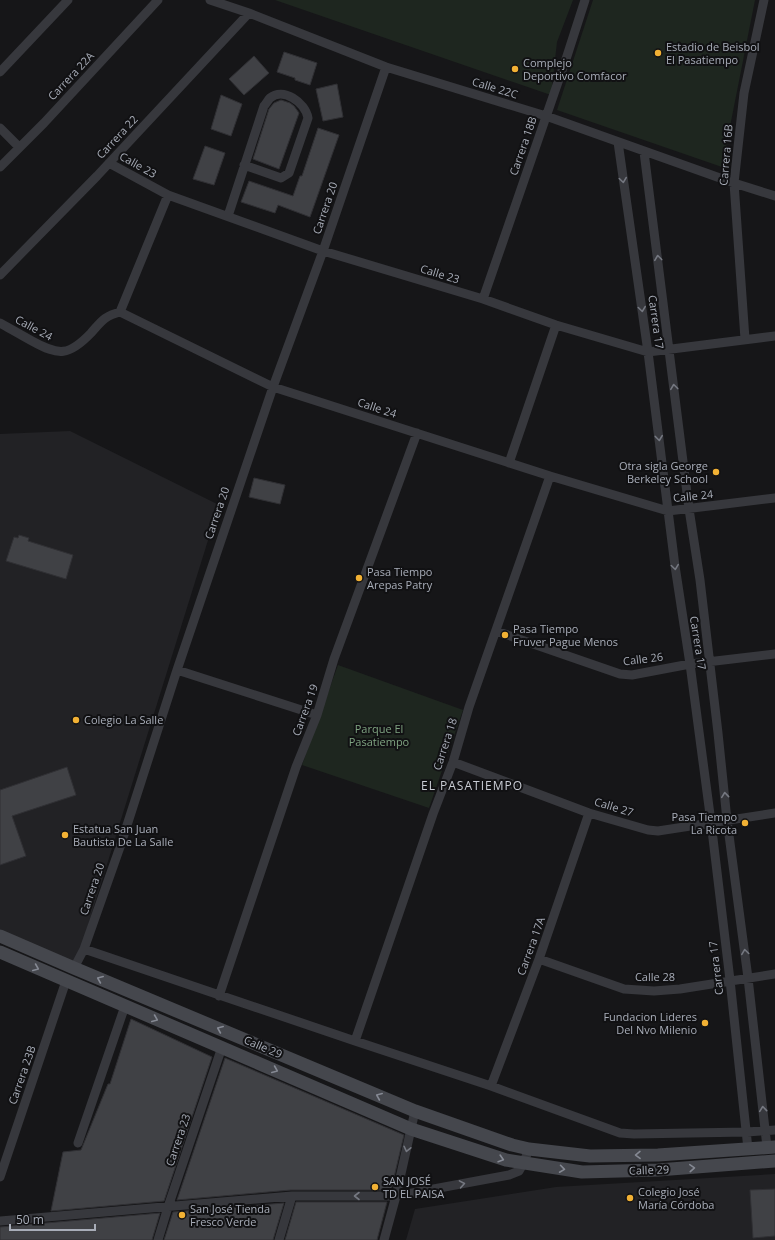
<svg xmlns="http://www.w3.org/2000/svg" width="775" height="1240" viewBox="0 0 775 1240" font-family="'Open Sans',sans-serif">
<rect width="100%" height="100%" fill="#161618"/>
<!-- built -->
<path fill="#222225" d="M70 431 219 505 75 967 0 935V434Z
M775 1174V1240H406L415 1209 556 1187Z"/>
<!-- green -->
<path fill="#1e261f" d="M275 0H573L557 42 551 95Z
M593 0H755L722 167 557 110Z
M338 665 463 710 429 808 302 765Z"/>
<!-- building -->
<path fill="#404145" stroke="#303034" d="M284 52 317 63 310 85 295 80V78L277 72Z
M254 56 269 73 244 95 229 79Z
M337 84 343 117 323 121 316 89Z
M221 95 242 104 231 136 211 129Z
M281 100 290 103 294 106 299 113 279 169 253 159 269 109 274 103Z
M318 128 339 135 310 217 278 205 275 213 241 202 249 181 293 196 300 176H302Z
M205 146 225 153 214 185 193 179Z
M254 478 285 485 280 504 249 497Z
M19 535 29 538 28 541 73 555 66 579 6 561 14 537 18 538Z
M67 767 76 795 12 816 26 856 0 865V790Z
M131 1019 212 1057 164 1201 51 1211 63 1152 81 1150 108 1084H110Z
M225 1058 404 1135 391 1190H291L177 1200Z
M775 1189V1236L753 1238 750 1190Z
M296 1202H387L377 1240H285Z
M284 1203 273 1240H164L173 1212Z
M160 1213 152 1240H0V1227Z"/>
<g fill="none" stroke-linecap="round" stroke-linejoin="round">
<!-- street -->
<path stroke="#37383d" stroke-width="9" d="M210 0 249 13 386 67 546 116 734 183 775 196
M0 72 68 0
M0 128 19 147
M618 142 648 352 675 566 690 664 711 822 730 980 748 1149
M644 152 689 509 700 580 718 733 727 820 748 978 767 1147
M109 163 168 195 323 251 483 299 556 325 648 352 775 336
M0 167 44 123 158 0
M228 216 264 106C266 104 268 100 270 98 283 87 305 102 308 118L289 173 281 178 244 165
M0 275 97 176 249 13
M483 299 567 56 585 0
M120 312 168 195
M0 323C11 329 21 335 32 341 59 356 69 356 91 333 101 322 104 316 120 312L273 387 550 476 668 511 775 498
M745 339 734 183 744 93 764 0
M509 463 556 325
M496 631 620 674 632 675 690 664 775 654
M177 670 317 715
M453 762 589 813 648 830 658 831 775 813
M84 949 355 1041 491 1086 620 1133 634 1134 747 1132 775 1130
M539 959 624 989 654 991 680 989 775 974
M74 968 84 949 120 847 177 670 273 387 323 251 386 67
M219 996 296 767 317 715 334 659 417 433
M355 1041 433 814 453 762 469 707 550 476
M491 1086 539 959 589 813
M78 1143 125 1006
M0 1177 66 981
M0 1221 292 1196H396L509 1175 519 1171 523 1164 529 1149
M158 1240 168 1207 222 1047
M279 1240 292 1196
M384 1240 396 1196 415 1111"/>
<!-- secondary -->
<path stroke="#45474d" stroke-width="13" d="M0 936 74 968 415 1111 512 1145 529 1149 590 1156 658 1155 775 1147
M0 952 411 1129 506 1160 582 1172 658 1170 775 1161"/>
</g>
<!-- one-way arrows -->
<defs><path id="oneway-chevron" d="M-2-3.5L2.5 0L-2 3.5" fill="none" stroke-width="1.6" stroke-linecap="round" stroke-linejoin="round"/></defs>
<g stroke="#757881">
<use href="#oneway-chevron" transform="translate(623 180) rotate(82)"/>
<use href="#oneway-chevron" transform="translate(658 258) rotate(-97)"/>
<use href="#oneway-chevron" transform="translate(642 309) rotate(82)"/>
<use href="#oneway-chevron" transform="translate(674 387) rotate(-97)"/>
<use href="#oneway-chevron" transform="translate(659 438) rotate(83)"/>
<use href="#oneway-chevron" transform="translate(675 567) rotate(82)"/>
<use href="#oneway-chevron" transform="translate(725 795) rotate(-96)"/>
<use href="#oneway-chevron" transform="translate(745 952) rotate(-98)"/>
<use href="#oneway-chevron" transform="translate(763 1109) rotate(-96)"/>
<use href="#oneway-chevron" transform="translate(407 1149) rotate(103)"/>
<use href="#oneway-chevron" transform="translate(462 1184) rotate(-10)"/>
<use href="#oneway-chevron" transform="translate(357 1196) rotate(180)"/>
</g>
<g stroke="#858993">
<use href="#oneway-chevron" transform="translate(36 968) rotate(23)"/>
<use href="#oneway-chevron" transform="translate(100 979) rotate(-157)"/>
<use href="#oneway-chevron" transform="translate(155 1019) rotate(23)"/>
<use href="#oneway-chevron" transform="translate(220 1029) rotate(-157)"/>
<use href="#oneway-chevron" transform="translate(275 1070) rotate(23)"/>
<use href="#oneway-chevron" transform="translate(379 1096) rotate(-157)"/>
<use href="#oneway-chevron" transform="translate(638 1155) rotate(179)"/>
<use href="#oneway-chevron" transform="translate(501 1159) rotate(17)"/>
<use href="#oneway-chevron" transform="translate(692 1168) rotate(-4)"/>
<use href="#oneway-chevron" transform="translate(562 1169) rotate(8)"/>
</g>
<!-- markers -->
<g fill="#f2b134" stroke="#111113" stroke-width="1.5">
<circle cx="658" cy="53" r="4"/>
<circle cx="515" cy="69" r="4"/>
<circle cx="716" cy="472" r="4"/>
<circle cx="359" cy="578" r="4"/>
<circle cx="505" cy="635" r="4"/>
<circle cx="76" cy="720" r="4"/>
<circle cx="745" cy="823" r="4"/>
<circle cx="65" cy="835" r="4"/>
<circle cx="705" cy="1023" r="4"/>
<circle cx="375" cy="1187" r="4"/>
<circle cx="630" cy="1198" r="4"/>
<circle cx="182" cy="1215" r="4"/>
</g>
<g text-anchor="middle" stroke-width="4" stroke-linejoin="round" paint-order="stroke">
<!-- poi labels -->
<g font-size="11" fill="#a8adb8" stroke="#111113" text-anchor="start">
<text x="666" y="51">Estadio de Beisbol<tspan x="666" dy="13">El Pasatiempo</tspan></text>
<text x="523" y="67">Complejo<tspan x="523" dy="13">Deportivo Comfacor</tspan></text>
<text x="708" y="470" text-anchor="end">Otra sigla George<tspan x="708" dy="13">Berkeley School</tspan></text>
<text x="367" y="576">Pasa Tiempo<tspan x="367" dy="13">Arepas Patry</tspan></text>
<text x="513" y="633">Pasa Tiempo<tspan x="513" dy="13">Fruver Pague Menos</tspan></text>
<text x="84" y="724">Colegio La Salle</text>
<text x="737" y="821" text-anchor="end">Pasa Tiempo<tspan x="737" dy="13">La Ricota</tspan></text>
<text x="73" y="833">Estatua San Juan<tspan x="73" dy="13">Bautista De La Salle</tspan></text>
<text x="697" y="1021" text-anchor="end">Fundacion Lideres<tspan x="697" dy="13">Del Nvo Milenio</tspan></text>
<text x="383" y="1185">SAN JOSÉ<tspan x="383" dy="13">TD EL PAISA</tspan></text>
<text x="638" y="1196">Colegio José<tspan x="638" dy="13">María Córdoba</tspan></text>
<text x="190" y="1213">San José Tienda<tspan x="190" dy="13">Fresco Verde</tspan></text>
</g>
<!-- street labels -->
<g font-size="11" fill="#a8adb8" stroke="#111113">
<text transform="translate(71 76) rotate(-47)" y="4">Carrera 22A</text>
<text transform="translate(495 88) rotate(17)" y="4">Calle 22C</text>
<text transform="translate(117 137) rotate(-47)" y="4">Carrera 22</text>
<text transform="translate(523 146) rotate(-71)" y="4">Carrera 18B</text>
<text transform="translate(726 155) rotate(-85)" y="4">Carrera 16B</text>
<text transform="translate(138 165) rotate(29)" y="4">Calle 23</text>
<text transform="translate(325 208) rotate(-71)" y="4">Carrera 20</text>
<text transform="translate(440 274) rotate(17)" y="4">Calle 23</text>
<text transform="translate(656 322) rotate(82)" y="4">Carrera 17</text>
<text transform="translate(34 328) rotate(28)" y="4">Calle 24</text>
<text transform="translate(377 408) rotate(18)" y="4">Calle 24</text>
<text transform="translate(693 496) rotate(-6)" y="4">Calle 24</text>
<text transform="translate(217 513) rotate(-71)" y="4">Carrera 20</text>
<text transform="translate(698 643) rotate(81)" y="4">Carrera 17</text>
<text transform="translate(643 659) rotate(-7)" y="4">Calle 26</text>
<text transform="translate(305 710) rotate(-70)" y="4">Carrera 19</text>
<text transform="translate(445 744) rotate(-72)" y="4">Carrera 18</text>
<text transform="translate(614 807) rotate(17)" y="4">Calle 27</text>
<text transform="translate(92 889) rotate(-71)" y="4">Carrera 20</text>
<text transform="translate(531 946) rotate(-70)" y="4">Carrera 17A</text>
<text transform="translate(716 968) rotate(-97)" y="4">Carrera 17</text>
<text x="655" y="981">Calle 28</text>
<text transform="translate(263 1047) rotate(23)" y="4">Calle 29</text>
<text transform="translate(22 1075) rotate(-71)" y="4">Carrera 23B</text>
<text transform="translate(178 1140) rotate(-71)" y="4">Carrera 23</text>
<text transform="translate(649 1170) rotate(-2)" y="4">Calle 29</text>
</g>
<!-- park labels -->
<g font-size="11" fill="#7fa381" stroke="#111113">
<text x="379" y="733">Parque El<tspan x="379" dy="13">Pasatiempo</tspan></text>
</g>
<!-- neighbourhood labels -->
<g font-size="12" letter-spacing="1" fill="#c9ccd4" stroke="#111113">
<text x="472" y="790">EL PASATIEMPO</text>
</g>
</g>
<!-- scale -->
<path d="M10 1224v6h85v-6" fill="none" stroke="#a8adb8" stroke-width="2"/>
<text x="16" y="1224" font-size="12" fill="#a8adb8" stroke="#111113" stroke-width="3" paint-order="stroke">50 m</text>
</svg>
